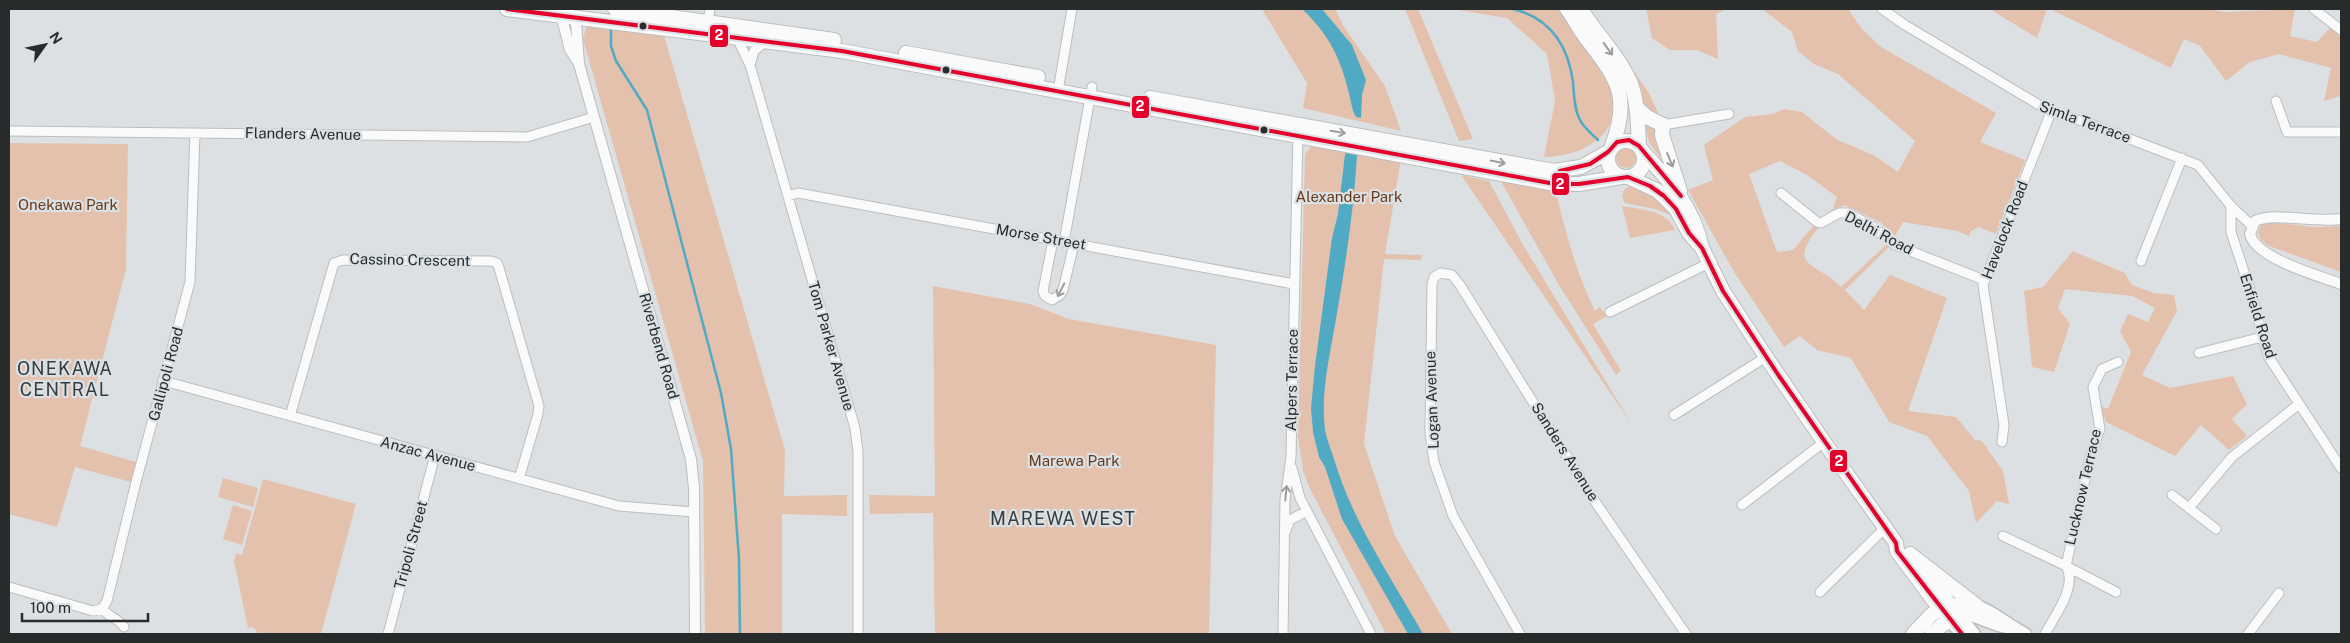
<svg xmlns="http://www.w3.org/2000/svg" width="2350" height="643" viewBox="0 0 2350 643" font-family="'Public Sans',sans-serif">
<rect width="100%" height="100%" fill="#dde0e2"/>
<!-- green -->
<path fill="#e4c1ad" d="M1262 9H1335L1344 27 1385 86 1401 131 1303 108 1307 83Z
M1405 9H1418L1473 139 1459 141Z
M1452 9H1559C1574 25 1604 65 1611 85 1626 133 1586 156 1544 157L1555 101 1547 54 1507 18Z
M1646 9H1727L1716 14 1718 59 1697 50H1670L1652 38Z
M1762 9H1848L1861 28 1881 47 1996 113 1980 142 2025 160 1996 234 1979 227 1971 231 1969 236 1957 231 1903 222 1895 236 1881 223 1845 205 1827 213 1833 209 1837 197 1807 175 1780 161 1749 174 1777 252 1793 250 1815 224 1820 226C1785 268 1816 261 1841 287L1889 242 1892 244 1845 290 1864 310 1890 275 1947 298 1908 411 1956 417 1975 440 1982 441 2003 471 2009 504 1997 501 1976 523 1969 491 1927 436 1889 422 1851 358 1817 350 1800 336 1784 347 1734 272 1688 190 1713 180 1704 145 1745 117 1772 114 1784 109 1802 112 1836 139 1875 156 1898 172 1915 141 1838 74 1814 64 1798 51 1792 32Z
M1990 9H2047L2037 38Z
M2050 9H2207L2225 12 2295 9 2290 36 2317 42 2336 21 2341 25V96L2324 101 2331 68 2279 54 2250 62 2226 81 2200 46 2184 39 2171 68Z
M592 23 663 32 785 450 784 496 847 495V516L782 514V634H705L703 461 583 39 586 28Z
M1633 70 1649 93 1660 117 1644 108Z
M1644 122 1658 128 1673 176 1649 142Z
M9 143 128 144 126 269 80 446 136 462 131 482 75 467 57 527 9 514Z
M1313 144 1401 159 1385 254 1422 255 1421 260 1384 259 1364 444 1395 536 1452 634H1386L1309 487 1303 471 1298 436 1305 154Z
M1616 158a10 10 0 1 1 20 0a10 10 0 1 1-20 0Z
M1461 175 1489 181 1522 243 1631 423Z
M1498 176 1556 192C1566 234 1576 272 1595 311L1600 307 1607 316 1593 324 1621 371 1616 375 1560 287Z
M1630 186C1650 188 1661 202 1673 216L1655 209 1625 203 1622 196 1624 190Z
M1622 206C1642 210 1665 209 1675 230L1630 238Z
M2267 222 2316 227 2341 226V272L2269 246 2261 240 2258 232 2261 224Z
M2073 251 2125 273 2132 285 2154 293 2174 295 2177 311 2142 375 2170 388 2233 376 2247 404 2232 419 2247 436 2229 450 2201 425 2175 456 2106 422 2100 406 2108 409 2131 352 2120 331 2128 314 2148 322 2155 308 2132 296 2065 289 2058 308 2070 324 2054 372 2032 367 2024 291 2043 287Z
M933 286 1030 304 1069 319 1216 345 1209 634H935L933 513 870 514 869 495 935 496Z
M223 478 258 488 253 507 218 497Z
M263 479 356 504 321 634H257L256 630 251 627 248 628 234 561 236 553 242 555Z
M233 505 252 511 242 545 223 539Z"/>
<!-- water -->
<path fill="#51aac3" d="M1302 9H1322L1352 45 1366 80 1362 95 1361 118 1356 117 1353 111C1344 68 1335 40 1302 9Z
M1349 151H1353L1357 155C1354 208 1346 261 1337 313 1331 351 1320 391 1325 430 1327 440 1331 450 1334 459 1353 523 1391 577 1423 634H1408L1342 519 1325 467 1319 457 1313 432 1311 408 1315 366 1332 238 1338 214 1345 154Z"/>
<g fill="none" stroke-linecap="round" stroke-linejoin="round">
<!-- stream -->
<path stroke="#51aac3" stroke-width="2.5" d="M1513 9C1550 18 1568 46 1573 82 1574 94 1574 109 1580 120 1584 128 1592 134 1598 140
M611 26V46L616 61 647 110 721 393 731 449 739 559 740 634"/>
<!-- minor casing -->
<g stroke="#bbbebf" stroke-width="11">
<path id="minor" d="M1882 9 1905 25 2051 112 2085 122 2198 165 2231 206 2252 226
M2314 9 2341 30
M708 25 710 9
M736 36 750 65 855 428 858 452V634
M750 65 754 51 766 41
M1058 91 1072 9
M2276 101 2287 132H2341
M1663 125 1729 114
M9 131 527 137 594 117
M1781 193 1817 222 1821 223 1839 213H1848L1872 226 1895 245 1984 280
M788 196 798 193 1294 284
M2231 206V232L2251 293 2268 356 2341 468
M1053 240 1043 291 1045 296 1052 300 1060 295 1063 290 1074 244
M1064 242 1092 87
M2141 261 2182 158
M1610 312 1709 263
M2199 353 2262 337
M164 381 619 506 694 512
M1674 415 1766 357
M290 416 334 263 343 260 491 261 497 263 499 268 539 406 538 414 519 479
M2002 442 2004 425 1983 285 2051 112
M1292 468 1300 498 1371 634
M2172 495 2216 529
M1742 505 1824 442
M2189 508 2232 457 2299 404
M1286 530 1290 520 1307 511
M2003 536 2066 566C2078 586 2055 615 2045 634
M9 587 93 611 102 609
M1820 592 1885 528
M2116 592 2066 566 2090 457 2100 429 2093 387 2102 369 2118 362
M102 609 107 601 136 482 190 282 195 133
M102 609C109 617 118 618 124 627
M388 634 435 455
M1283 634 1285 500 1291 457 1298 133
M1520 634 1453 516 1434 462 1430 433 1432 285 1434 277 1441 273 1452 275 1460 285 1594 500 1686 634
M2248 634 2279 593"/>
</g>
<!-- tertiary casing -->
<g stroke="#bbbebf" stroke-width="12">
<path id="tertiary" d="M569 12 563 22 570 50 578 62
M569 16 576 23 579 64 691 459 694 488 695 634
M2341 219C2316 223 2274 212 2255 221L2250 234C2255 258 2319 276 2341 284"/>
</g>
<!-- secondary casing -->
<g stroke="#bbbebf" stroke-width="15">
<path id="secondary" d="M1962 634 1940 609C1978 593 1995 619 2025 634
M1974 634 1959 616C1974 610 1994 628 2013 628"/>
</g>
<!-- primary casing -->
<g stroke="#bbbebf" stroke-width="16">
<path id="primary" d="M1663 125 1662 135 1680 191
M1643 152C1670 181 1694 208 1702 248
M1628 177 1658 191 1676 209 1689 233 1702 248 1723 291 1766 357 1824 442 1896 543 1897 551 1940 609 1931 615 1913 634
M1910 554 1977 606
M1925 574 1959 616 1942 625 1932 634"/>
</g>
<!-- trunk casing -->
<g stroke="#bbbebf" stroke-width="16">
<path id="trunk" d="M507 9 842 51 1555 184H1579L1621 177
M615 9 834 40
M1567 9C1574 18 1579 29 1586 38 1617 79 1631 94 1612 146
M1581 9C1596 34 1620 57 1631 84 1638 103 1638 125 1639 146
M906 53 1038 77
M1150 98 1554 171 1581 167 1608 152
M1636 107 1647 117 1663 125
M1608 159a18 18 0 1 1 36 0a18 18 0 1 1-36 0Z"/>
</g>
<!-- minor -->
<use href="#minor" stroke="#fafafb" stroke-width="9"/>
<!-- tertiary -->
<use href="#tertiary" stroke="#fafafb" stroke-width="10"/>
<!-- secondary -->
<use href="#secondary" stroke="#fafafb" stroke-width="12"/>
<!-- primary -->
<use href="#primary" stroke="#fafafb" stroke-width="14"/>
<!-- trunk -->
<use href="#trunk" stroke="#fafafb" stroke-width="14"/>
<!-- bus-1 casing -->
<g stroke="#dae1e5" stroke-width="8">
<path id="bus-1" d="M507 9 842 51 1555 184H1579L1628 177 1650 186 1664 196 1676 209 1689 233 1702 248 1723 291 1779 376 1896 543 1897 551 1962 634
M1560 171 1590 164 1608 152 1617 142 1629 140 1639 146 1681 196"/>
</g>
<!-- bus-1 -->
<use href="#bus-1" stroke="#e4002b" stroke-width="4"/>
</g>
<!-- one-way arrows -->
<defs><path id="oneway-shaft" d="M-6 0H5M1.5-3L5.5 0L1.5 3" fill="none" stroke-width="1.6" stroke-linecap="round" stroke-linejoin="round" transform="scale(1.25)"/></defs>
<g stroke="#9c9d9e">
<use href="#oneway-shaft" transform="translate(1608 49) rotate(54)"/>
<use href="#oneway-shaft" transform="translate(1338 132) rotate(10)"/>
<use href="#oneway-shaft" transform="translate(1670 160) rotate(68)"/>
<use href="#oneway-shaft" transform="translate(1498 162) rotate(11)"/>
<use href="#oneway-shaft" transform="translate(1061 290) rotate(117)"/>
<use href="#oneway-shaft" transform="translate(1286 493) rotate(-84)"/>
</g>
<!-- markers -->
<g fill="#282b2c" stroke="#dae1e5" stroke-width="2">
<circle cx="643" cy="26" r="4.5"/>
<circle cx="946" cy="70" r="4.5"/>
<circle cx="1264" cy="130" r="4.5"/>
</g>
<g text-anchor="middle" stroke-width="4.5" stroke-linejoin="round" paint-order="stroke">
<!-- street labels -->
<g font-size="15" fill="#282b2c" stroke="#dae1e5">
<text transform="translate(2085 122) rotate(20)" y="5">Simla Terrace</text>
<text transform="translate(303 134) rotate(1)" y="5">Flanders Avenue</text>
<text transform="translate(2005 230) rotate(-69)" y="5">Havelock Road</text>
<text transform="translate(1879 233) rotate(28)" y="5">Delhi Road</text>
<text transform="translate(1041 237) rotate(10)" y="5">Morse Street</text>
<text transform="translate(410 260) rotate(1)" y="5">Cassino Crescent</text>
<text transform="translate(2258 316) rotate(72)" y="5">Enfield Road</text>
<text transform="translate(659 346) rotate(74)" y="5">Riverbend Road</text>
<text transform="translate(831 346) rotate(74)" y="5">Tom Parker Avenue</text>
<text transform="translate(166 374) rotate(-75)" y="5">Gallipoli Road</text>
<text transform="translate(1292 380) rotate(-89)" y="5">Alpers Terrace</text>
<text transform="translate(1432 400) rotate(-92)" y="5">Logan Avenue</text>
<text transform="translate(1565 452) rotate(58)" y="5">Sanders Avenue</text>
<text transform="translate(428 454) rotate(15)" y="5">Anzac Avenue</text>
<text transform="translate(2083 487) rotate(-77)" y="5">Lucknow Terrace</text>
<text transform="translate(411 545) rotate(-75)" y="5">Tripoli Street</text>
</g>
<!-- park labels -->
<g font-size="15" fill="#6c391a" stroke="#dae1e5">
<text x="1349" y="202">Alexander Park</text>
<text x="68" y="210">Onekawa Park</text>
<text x="1074" y="466">Marewa Park</text>
</g>
<!-- quarter labels -->
<g font-size="18" letter-spacing="1" fill="#353b3e" stroke="#dae1e5">
<text x="65" y="375">ONEKAWA<tspan x="65" dy="21">CENTRAL</tspan></text>
<text x="1063" y="525">MAREWA WEST</text>
</g>
</g>
<g stroke="#dae1e5" stroke-width="2">
<rect x="709" y="24" width="20" height="24" rx="5" fill="#e4002b"/>
<rect x="1131" y="95" width="19" height="24" rx="5" fill="#e4002b"/>
<rect x="1551" y="172" width="19" height="24" rx="5" fill="#e4002b"/>
<rect x="1829" y="449" width="19" height="24" rx="5" fill="#e4002b"/>
</g>
<g font-size="14" text-anchor="middle" font-weight="bold" fill="#fff">
<text x="719" y="40">2</text>
<text x="1140" y="111">2</text>
<text x="1560" y="189">2</text>
<text x="1839" y="466">2</text>
</g>
<!-- border -->
<rect width="2350" height="643" fill="none" stroke="#282b2c" stroke-width="20"/>
<!-- north arrow -->
<g transform="translate(45 45) rotate(57)" stroke="#dae1e5" stroke-width="4" paint-order="stroke">
<path d="M0-4L9 19L0 12L-9 19Z" fill="#282b2c"/>
<text y="-8" font-size="14" font-weight="bold" text-anchor="middle" fill="#282b2c">N</text>
</g>
<!-- scale -->
<path d="M22 613v8h126v-8" fill="none" stroke="#282b2c" stroke-width="2.5"/>
<text x="30" y="613" font-size="15" fill="#282b2c" stroke="#dae1e5" stroke-width="4" paint-order="stroke">100 m</text>
</svg>
